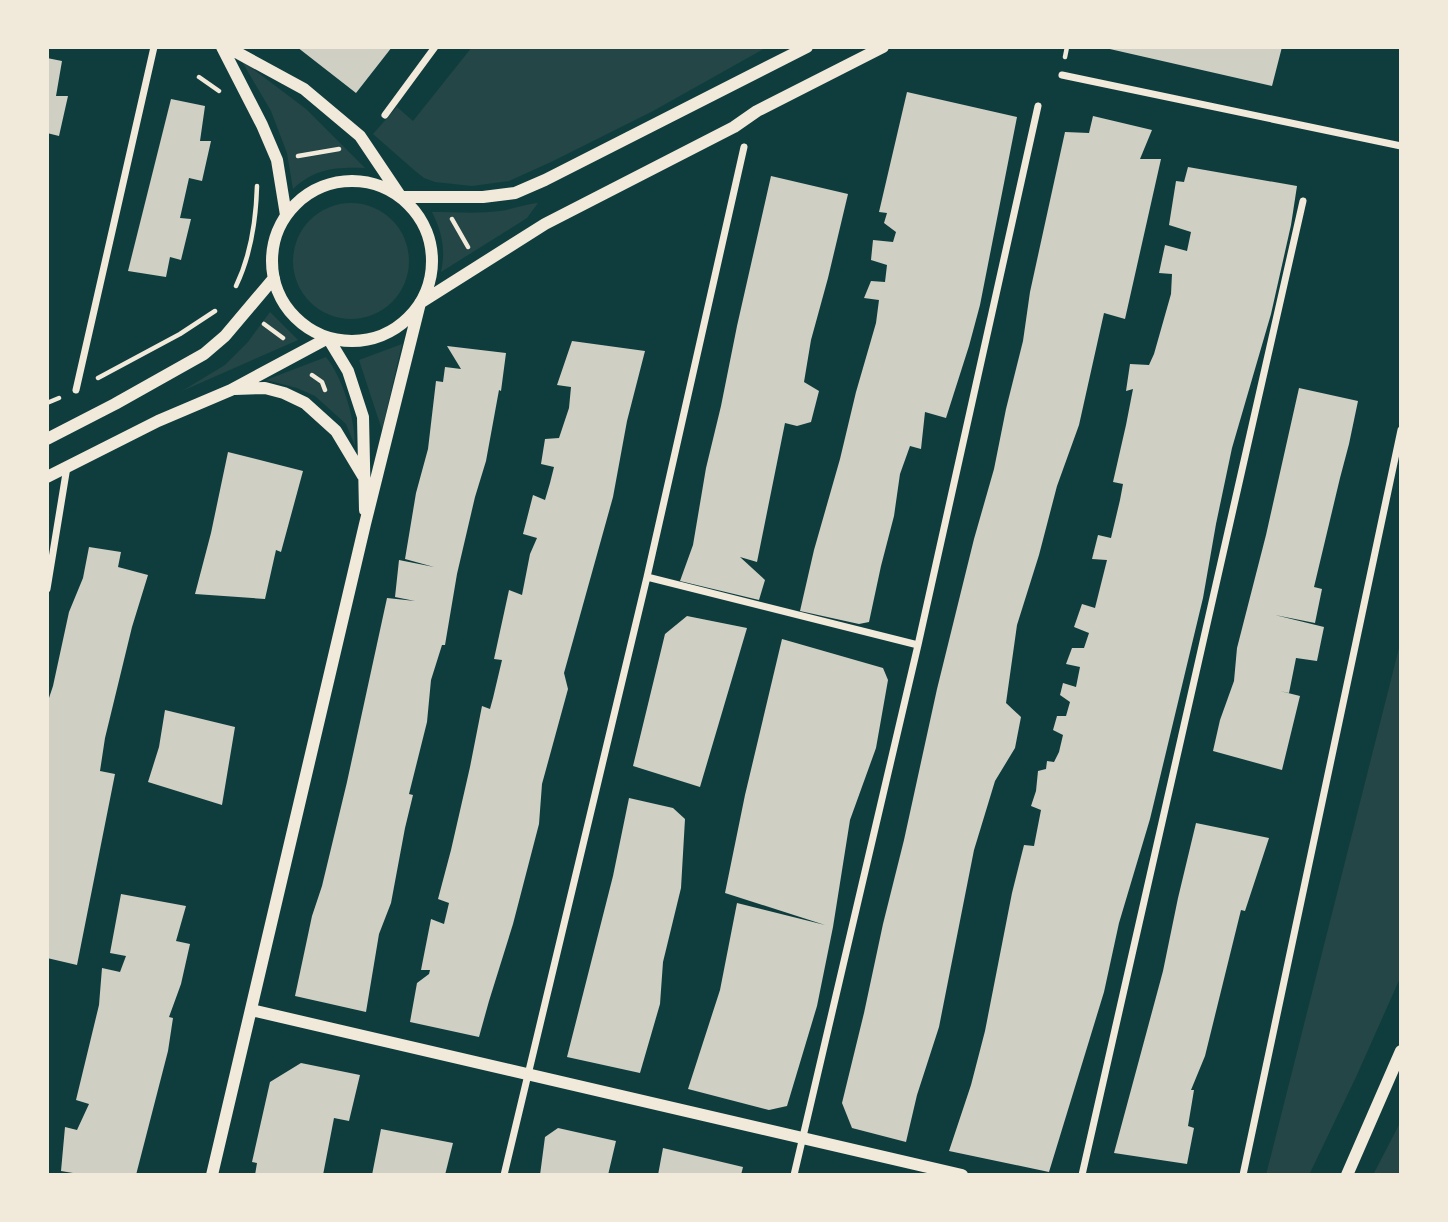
<svg xmlns="http://www.w3.org/2000/svg" width="1448" height="1222" viewBox="0 0 1448 1222" font-family="Ubuntu,sans-serif">
<rect width="100%" height="100%" fill="#0f3d3e"/>
<!-- green -->
<path fill="#244646" d="M472 47H767L653 111 551 162 509 181 472 186 435 182 424 178 414 170 373 134 397 107 413 121Z
M241 60 306 109 365 168C336 167 315 168 293 189L287 153 271 111Z
M293 261a58 58 0 1 1 116 0a58 58 0 1 1-116 0Z
M538 203 527 218 441 272C446 250 442 232 432 212 455 212 477 214 500 211 513 209 525 204 538 203Z
M270 312 298 340 182 391 225 365 248 342Z
M402 344 382 430 359 360Z
M326 357C343 378 355 419 355 446L346 424 315 396 297 388 266 380Z
M1401 640V976L1356 1077 1309 1175H1266Z
M1401 1121V1172L1399 1175H1373Z"/>
<!-- building -->
<path fill="#cfcfc3" d="M297 47H392L356 93Z
M1101 47H1282L1272 86Z
M47 58 62 61 56 96H68L59 136 47 133Z
M907 92 1017 117 980 305 969 346 946 418 925 412 921 449 910 446 900 474 894 516 881 566 869 622 859 624 800 611 814 550 840 459 856 392 876 323 879 300 864 298 871 281 885 282 887 265 871 260 873 240 893 242 896 232 884 223 887 213 879 212Z
M171 99 205 106 200 141H211L202 181 189 178 180 218 191 219 181 260 170 257 166 277 128 271Z
M1093 116 1152 130 1140 159H1161L1125 319 1104 313 1079 425 1057 486 1039 555 1017 625 1006 703 1021 717 1015 748 995 781 974 850 939 1027 917 1095 906 1142 852 1128 842 1103 864 1013 883 924 904 840 937 689 974 539 994 469 1006 409 1023 341 1030 292 1065 132 1089 133Z
M1188 167 1297 186 1291 225 1271 314 1232 448 1216 524 1203 598 1150 819 1119 923 1104 992 1049 1172 949 1151 971 1085 985 1031 1012 893 1024 845 1034 846 1041 810 1031 806 1036 791 1038 771 1046 769 1047 761 1054 762 1059 752 1063 735 1053 730 1057 716H1066L1070 702 1060 695 1063 683 1076 687 1080 667 1066 664 1072 648H1084L1089 633 1074 627 1082 604 1095 608 1107 560 1092 559 1098 535 1111 538 1120 500 1123 484 1113 482 1126 425 1133 389 1126 391 1130 364 1149 365 1154 354 1171 294 1172 274 1159 273 1165 245 1187 251 1191 232 1169 225 1176 181 1184 182Z
M771 176 848 194 828 278 811 340 804 382 819 391 811 422 797 426 785 423 757 562 740 557 765 580 759 600 680 581 693 545 706 468 721 406 737 326Z
M572 341 645 351 627 421 613 497 564 673 568 689 542 784 539 824 513 924 489 1001 479 1037 410 1022 417 983 429 974 430 970H421L431 919 444 924 449 903 438 899 451 850 470 767 482 706 490 709 493 698 502 660 494 659 509 590 522 595 530 554 537 538 523 534 533 495 545 500 550 483 554 467 541 464 545 439 559 438 569 408 571 387 557 385Z
M447 346 506 353 501 391 499 390 486 461 475 497 457 574 445 645H442L431 680 427 722 409 794 413 795 405 828 391 903 379 934 366 1012 295 996 312 916 322 886 347 782 387 598 415 601 395 597 399 560 434 567 405 559 416 493 428 449 436 381 443 382 445 367 461 369Z
M1299 388 1358 401 1349 444 1340 478 1314 587 1322 589 1315 623 1275 615 1324 627 1317 661 1296 658 1289 693 1280 691 1300 696 1282 770 1213 751 1220 720 1234 681 1237 648 1266 535Z
M228 452 303 471 281 552 276 550 265 599 195 594 211 533Z
M89 547 121 552 118 567 148 575 132 627 105 738 100 771 115 774 77 965 47 958V704L53 686 69 612 83 578Z
M687 616 747 628 700 787 633 766 665 634Z
M782 639 883 668 888 680 876 748 850 820 833 927 817 1006 787 1106 769 1110 688 1089 720 990 737 903 825 925 725 893 745 795Z
M165 710 235 727 222 805 148 782 159 747Z
M629 798 673 808 685 819 681 888 663 962 660 1004 640 1073 567 1057 613 876Z
M1196 823 1269 838 1245 911 1241 910 1205 1056 1191 1090H1194L1188 1126 1194 1128 1187 1164 1114 1153 1163 971 1178 898Z
M121 894 186 906 176 941 190 944 181 984 169 1017 173 1018 168 1051 136 1175H72L73 1173 61 1171 65 1127 77 1130 89 1104 76 1100 99 1005 102 968 120 972 126 956 110 953Z
M301 1063 360 1075 349 1121 334 1118 323 1175H255L257 1163 252 1162 270 1082Z
M558 1128 616 1141 608 1175H540L545 1137Z
M381 1129 453 1143 445 1175H372Z
M663 1148 743 1167 741 1175H658Z"/>
<g fill="none" stroke-linecap="round" stroke-linejoin="round">
<!-- path -->
<path stroke="#f1e9da" stroke-width="4.5" d="M1065 57 1067 47
M199 77 219 91
M298 156 339 149
M452 219 468 247
M236 286C251 255 256 221 257 186
M264 324 283 338
M312 375 322 382 325 390
M98 378 180 334 215 311
M47 403 59 398"/>
<!-- minor -->
<path stroke="#f1e9da" stroke-width="7" d="M1062 75 1401 146
M385 115 435 47
M76 390 154 47
M647 577 918 645
M47 589 67 467
M504 1175 647 577 744 147
M794 1175 918 645 1038 106
M1082 1175 1303 201
M1243 1175 1401 430"/>
<!-- tertiary -->
<path stroke="#f1e9da" stroke-width="12" d="M222 47 262 125 277 160 286 215
M227 47 304 89 360 136 401 197H483L515 193 545 180 807 47
M272 261a80 80 0 1 1 160 0a80 80 0 1 1-160 0Z
M235 389 265 388 284 393 305 403 336 431 363 476
M47 439 115 404 204 354 225 336 274 278
M47 477 158 421 231 390 328 338 348 371 363 417 365 510
M251 1010 962 1175
M212 1175 365 524 420 303 545 224 734 127 757 111 883 47
M1347 1175 1401 1051"/>
</g>
<!-- border -->
<rect width="1448" height="1222" fill="none" stroke="#f1e9da" stroke-width="98"/>
</svg>
